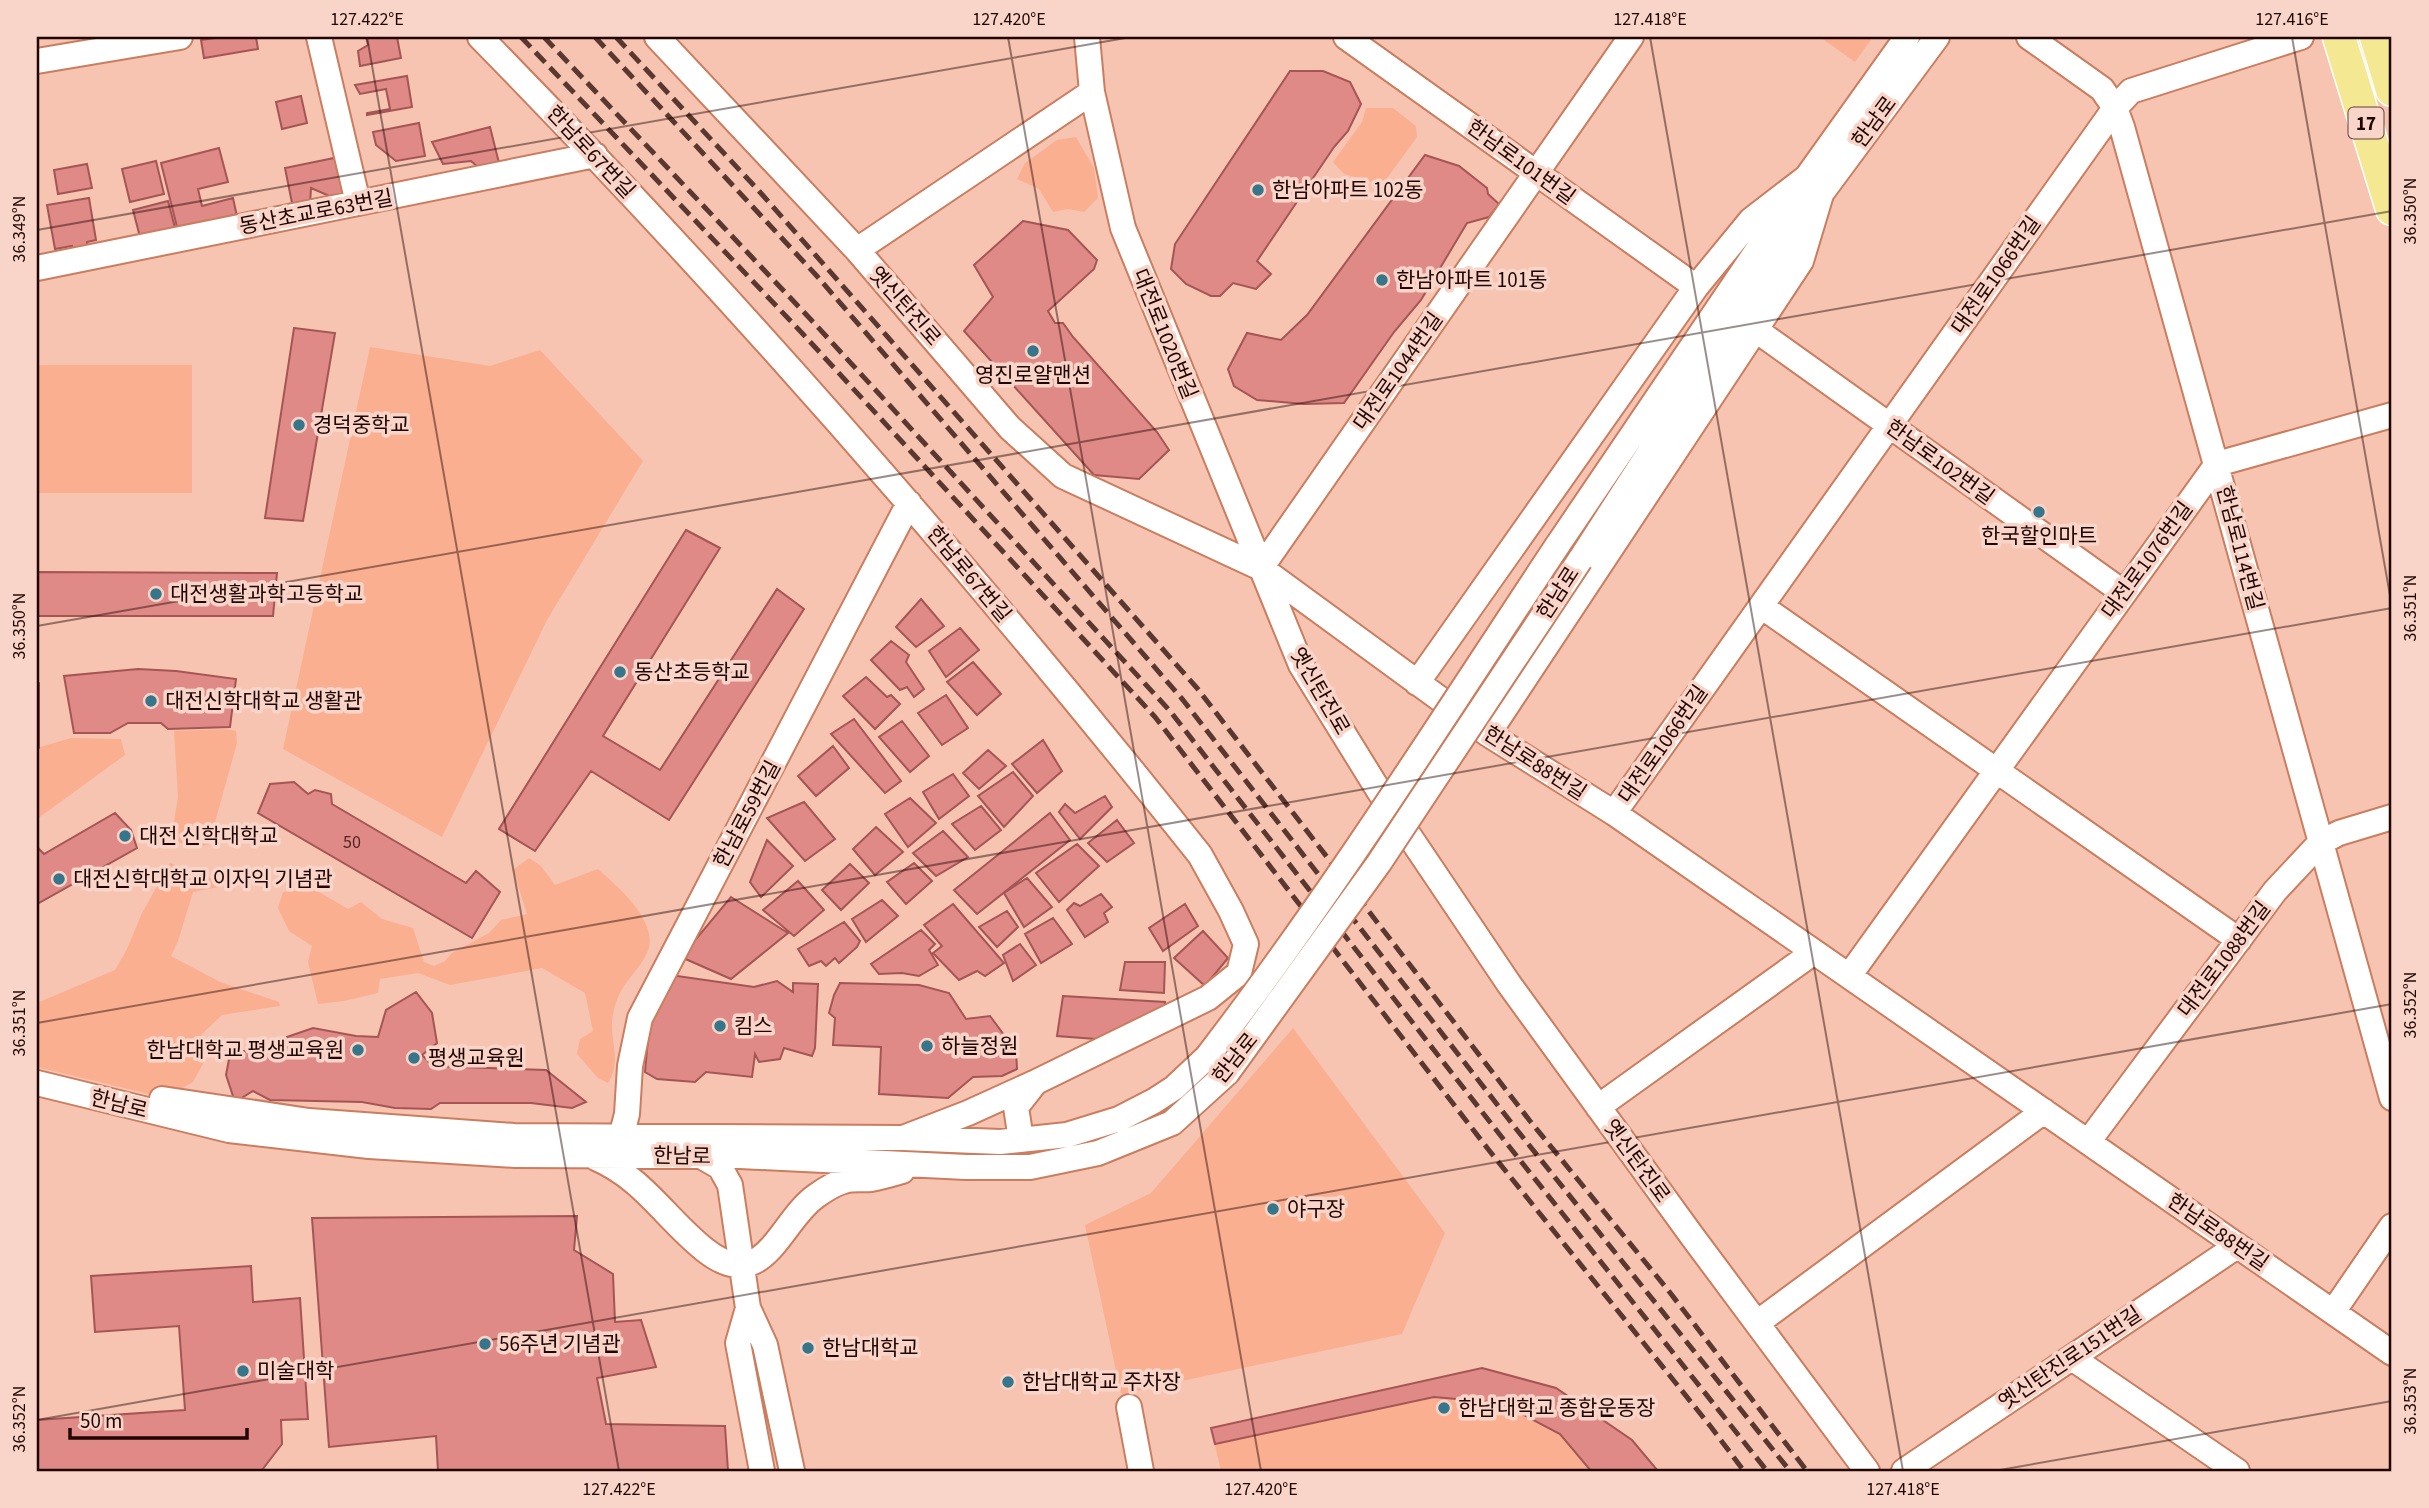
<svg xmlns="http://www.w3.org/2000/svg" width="2429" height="1508" viewBox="0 0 2429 1508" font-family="'Source Sans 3','Noto Sans KR',sans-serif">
<rect width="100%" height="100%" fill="#f6c4b1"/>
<!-- green -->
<path fill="#fbaf91" d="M1820 37H1873L1855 62Z
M1366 108H1393L1416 126 1417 137 1382 185 1344 174 1333 162 1362 122Z
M1076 137 1094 168 1098 198 1084 212 1068 209 1053 212 1039 189 1017 179 1025 163 1057 140Z
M370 347 490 366 540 350 643 461 547 620 442 837 283 749Z
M37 365H192V493H37Z
M226 729 236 731 237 743 209 844 203 846 185 845 178 842 174 836V822L178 797 174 731Z
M71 738 121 739 125 755 37 819V748Z
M529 858 541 866 555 885 598 869C618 887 661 923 647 953 635 977 619 983 613 1014 608 1039 623 1059 608 1083L598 1078 577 1054 580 1039 593 1031 585 993 542 968 450 985 418 973 380 979 378 993 344 1001 318 1004 308 962 312 946 289 931 278 908 283 892 314 889 348 909 361 902 382 919 413 928 424 962 434 966 445 961 452 953 489 933 501 920 527 914 513 870Z
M170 863 218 881 224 886 193 892 178 941 171 956 220 982 279 1002 280 1006 222 1015 201 1035 205 1060 193 1082 165 1098 37 1067V1003L115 970 127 949 142 913Z
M1293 1028 1445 1233 1402 1334 1121 1394 1085 1225 1151 1193Z
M1482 1368 1556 1388 1632 1440 1658 1471H1221L1211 1428Z"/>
<!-- building -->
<path fill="#e08a87" stroke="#a55554" stroke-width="2" d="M222 37H256L258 49 204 58 201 40Z
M366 37H397L401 58 360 66 358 51 368 45Z
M1290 71H1323L1350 82 1361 104 1348 131 1334 147 1257 261 1271 274 1256 289 1233 283 1220 296H1211L1186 284 1171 269 1175 244Z
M407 76 412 107 367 115V113L390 109 386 89 360 94 355 85Z
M301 96 307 123 282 129 276 102Z
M419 123 425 156 396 161 376 145 373 132Z
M490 127 499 163 479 168 471 161 443 164 432 142Z
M219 148 228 182 198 189 202 206 233 198 238 221 179 235 161 163Z
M1425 155 1459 166 1487 188 1488 194 1499 204 1489 217 1467 223 1421 300 1394 332 1344 403 1304 404 1257 400 1234 386 1228 369 1247 333 1281 340 1307 315Z
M339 157 347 195 334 198 311 188 310 204 293 208 285 168Z
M156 161 164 194 130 202 122 169Z
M87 164 92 188 58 194 54 170Z
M89 198 96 240 87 242 88 249 73 252 72 246 55 249 47 205Z
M168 201 175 228 140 237 133 210Z
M1023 221 1068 230 1097 260 1094 269 1048 311 1055 323H1063L1073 337 1157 432 1169 450 1139 479 1094 475 964 331 993 297 974 265Z
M294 328 335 333 303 521 265 518Z
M686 530 720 548 603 736 660 770 777 589 804 609 669 820 591 771 535 851 499 829Z
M37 572 277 573 273 616H37Z
M921 599 944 626 916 647 896 627Z
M960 628 979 650 946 677 929 651Z
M891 641 909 655 906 662 924 689 914 697 907 687 900 690 871 660Z
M973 662 1001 694 977 715 947 682Z
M138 669 176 671 236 679 230 727 168 729 161 723H128L110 733H74L64 676Z
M866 677 887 697 891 695 900 704 875 729 843 696Z
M37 682 39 683V748L37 749Z
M946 695 968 728 942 745 918 713Z
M854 719 901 781 885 793 831 734Z
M902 721 929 756 910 772 879 737Z
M1043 740 1062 771 1037 793 1012 764Z
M833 746 849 768 816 796 798 776Z
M988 750 1006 766 979 789 963 773Z
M1013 772 1033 796 1004 827 978 796Z
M953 774 969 796 939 819 923 792Z
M294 782 308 794 315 790 331 794 332 804 466 883 476 871 500 892 472 938 258 813 270 784Z
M1105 796 1112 807 1080 839 1059 812 1065 804 1075 813Z
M910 798 936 823 908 847 885 814Z
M804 802 835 839 805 861 767 818Z
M981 806 1001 830 975 850 952 824Z
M115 813 131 830 137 848 37 904V847L44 854Z
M1050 813 1070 840 977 914 954 890Z
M1117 820 1134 843 1107 862 1088 843Z
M876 827 903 852 875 875 853 849Z
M943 831 968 857 936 876 913 853Z
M767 840 793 866 761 897 750 882Z
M1077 844 1099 866 1059 902 1036 873Z
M914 863 932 881 906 904 887 882Z
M850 864 869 883 841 910 822 890Z
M1027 878 1052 907 1024 927 1004 893Z
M798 881 824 910 794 936 763 910Z
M1101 894 1112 907 1104 913 1108 922 1085 937 1067 910 1074 903 1080 906Z
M731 897 788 933 731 979 681 957Z
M882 900 898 916 866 942 852 919Z
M953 904 1004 963 985 976 977 971 959 980 933 953 942 946 924 925Z
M1185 904 1198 926 1163 951 1149 928Z
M1007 911 1018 927 997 947 979 927Z
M1053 918 1072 944 1041 963 1025 934Z
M844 922 860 941 857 947 839 963 835 958 826 966 821 961 809 966 798 949Z
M921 930 935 944 929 950 938 965 919 976 902 973 879 974 871 964Z
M1203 931 1228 958 1205 986 1174 958Z
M1020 944 1036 965 1013 981 1003 955Z
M1125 962H1165L1164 993 1120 990Z
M670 975 754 987 777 981 793 992V983L818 984 815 1048 812 1056 784 1048 780 1059 759 1062 755 1054 752 1077 706 1072 695 1082 657 1079 645 1072 650 1016Z
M840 983 919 985 949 993 966 1019 990 1016 1004 1035 1007 1045 1016 1051 1017 1069 1002 1076 973 1077 948 1098 879 1094 881 1047 833 1045 835 1018 829 1013 834 995Z
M416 992 432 1013 437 1043 422 1055 433 1066 546 1070 586 1102 572 1108 531 1103H440L431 1109 395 1108 362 1102 270 1100 253 1091 235 1102 226 1075 231 1049 260 1054 289 1052 287 1037 313 1028 356 1036 378 1037 386 1010Z
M1063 996 1165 1002 1164 1015 1109 1040 1057 1036Z
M577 1216 574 1250 613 1274 615 1322 641 1320 656 1367 597 1378 606 1424 725 1426 728 1471H438L436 1436 329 1447 312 1218Z
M251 1266 253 1302 300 1298 308 1419 281 1420 282 1444 262 1470 37 1471V1420L185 1410 179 1326 95 1332 91 1276Z
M1482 1368 1556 1388 1632 1440 1658 1471H1591L1560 1434 1501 1403 1434 1397 1215 1444 1211 1428Z"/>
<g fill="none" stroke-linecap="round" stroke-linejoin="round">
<!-- minor casing -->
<g stroke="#ca7d5f" stroke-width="28">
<path id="minor" d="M319 37 358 203
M480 37C734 296 974 571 1200 855L1231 911 1246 944 1239 973 1208 998 1034 1083 968 1113 903 1138
M657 37 857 250 1010 428 1063 476 1261 568 1488 734 1614 813 2392 1353
M1087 37 1092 92 1123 228 1301 665 1379 791 1509 984 1692 1236 1867 1471
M1346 37 1696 287
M2029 37 2102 89 2115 108 2122 127 2392 1098
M37 61 180 37
M857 250 1092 92
M37 268 595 155
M1756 330 2124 593
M1557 546 1807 177 1907 37
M1580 560 1786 241 1937 37
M1261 568 1631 37
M1761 606 2239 940
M1417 683 1696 287 1751 220 1807 177
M1488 734 1801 261 1822 191
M1614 813 2115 108 2131 91 2301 37
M1849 976 2217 464 2392 415
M37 1083 229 1130 369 1146 515 1155 740 1156 966 1167H1030L1098 1153 1172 1123 1227 1073
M162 1099 309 1121 514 1136 903 1138 1000 1142 1067 1135 1119 1119 1154 1101 1174 1088 1207 1057
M1598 1107 1814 952
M621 1137 627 1114 630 1066 640 1018 909 503
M1021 1140 1016 1107 1034 1084
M2088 1142 2275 891 2320 843 2339 833 2392 817
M701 1156 720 1167 730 1185 748 1308 765 1345 792 1471
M596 1158C643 1178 666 1219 705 1250 764 1297 779 1222 816 1196 823 1191 836 1183 844 1181 852 1178 862 1180 871 1179 881 1177 892 1174 902 1171
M748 1308 738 1343 762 1471
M2333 1312 2392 1226
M1757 1323 2044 1111
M2072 1358 2237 1471
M1129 1407 1141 1471
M1904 1471 2237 1246"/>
</g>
<!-- major casing -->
<g stroke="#fff" stroke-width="35">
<path id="major" d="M2339 37 2392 209
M2376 37 2392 90"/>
</g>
<!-- minor -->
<use href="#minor" stroke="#fff" stroke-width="24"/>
<!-- major -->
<use href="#major" stroke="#f4e992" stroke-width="32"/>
<!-- rail -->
<path stroke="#5a3830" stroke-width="5" stroke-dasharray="14 7" stroke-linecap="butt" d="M521 37 802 333 1155 717 1488 1149 1711 1427 1744 1471
M544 37 815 324 1170 711 1504 1140 1767 1471
M595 37 816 275 1183 700 1517 1130 1790 1471
M616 37 759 191 1197 688 1530 1121 1668 1290 1807 1471"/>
<!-- minor-bridge casing -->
<g stroke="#ca7d5f" stroke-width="28" stroke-linecap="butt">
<path id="minor-bridge" d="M1207 1057C1333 893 1443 718 1557 546
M1227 1073 1379 863 1580 560"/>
</g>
<!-- minor-bridge -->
<use href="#minor-bridge" stroke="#fff" stroke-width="24"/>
</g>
<!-- ticks -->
<path fill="none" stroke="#200500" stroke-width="2" stroke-opacity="0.45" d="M367 37 619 1471M1008 37 1261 1471M1650 37 1903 1471M2292 37 2392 607M37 230 1131 37M37 626 2392 211M37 1023 2392 608M37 1420 2392 1004M1994 1471 2392 1401"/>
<!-- markers -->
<g fill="#37768a" stroke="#f8d5c8" stroke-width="2.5">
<circle cx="1258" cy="190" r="7"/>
<circle cx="1382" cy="280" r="7"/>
<circle cx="1033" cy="351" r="7"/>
<circle cx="299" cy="425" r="7"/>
<circle cx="2039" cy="512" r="7"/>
<circle cx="156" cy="594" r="7"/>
<circle cx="620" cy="672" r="7"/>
<circle cx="151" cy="701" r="7"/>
<circle cx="125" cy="836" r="7"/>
<circle cx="59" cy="879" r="7"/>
<circle cx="720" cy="1026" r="7"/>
<circle cx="927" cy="1046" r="7"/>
<circle cx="358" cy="1050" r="7"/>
<circle cx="414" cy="1058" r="7"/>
<circle cx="1273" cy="1209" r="7"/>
<circle cx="485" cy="1344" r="7"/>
<circle cx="808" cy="1348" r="7"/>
<circle cx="243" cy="1371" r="7"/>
<circle cx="1008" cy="1382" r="7"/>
<circle cx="1444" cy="1408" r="7"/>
</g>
<g text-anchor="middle" stroke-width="7" stroke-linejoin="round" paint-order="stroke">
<!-- number labels -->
<g font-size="18" fill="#502622">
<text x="352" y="848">50</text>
</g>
<!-- shield labels -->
<rect fill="#f8d5c8" stroke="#61433c" stroke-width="2" x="2348.5" y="107.5" width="35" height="31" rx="5"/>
<g font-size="19" font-weight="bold" fill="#200500">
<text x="2366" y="130">17</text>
</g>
<!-- street labels -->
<g font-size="21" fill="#200500" stroke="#f8d5c8">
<text transform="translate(1874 122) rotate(-53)" y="7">한남로</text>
<text transform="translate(591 152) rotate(47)" y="7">한남로67번길</text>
<text transform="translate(1521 162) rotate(36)" y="7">한남로101번길</text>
<text transform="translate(316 212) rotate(-11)" y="7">동산초교로63번길</text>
<text transform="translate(1996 275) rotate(-55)" y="7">대전로1066번길</text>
<text transform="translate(905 306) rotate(49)" y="7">옛신탄진로</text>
<text transform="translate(1165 334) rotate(68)" y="7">대전로1020번길</text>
<text transform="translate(1398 371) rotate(-55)" y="7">대전로1044번길</text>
<text transform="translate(1940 462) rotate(36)" y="7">한남로102번길</text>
<text transform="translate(2240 548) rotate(75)" y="7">한남로114번길</text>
<text transform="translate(2147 560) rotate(-54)" y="7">대전로1076번길</text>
<text transform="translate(969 574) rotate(50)" y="7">한남로67번길</text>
<text transform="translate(1558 593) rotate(-57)" y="7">한남로</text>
<text transform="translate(1320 691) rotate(60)" y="7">옛신탄진로</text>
<text transform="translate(1663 744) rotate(-55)" y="7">대전로1066번길</text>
<text transform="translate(1535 763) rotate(33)" y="7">한남로88번길</text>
<text transform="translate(747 814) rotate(-62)" y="7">한남로59번길</text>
<text transform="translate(2224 959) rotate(-53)" y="7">대전로1088번길</text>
<text transform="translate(1235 1058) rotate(-51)" y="7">한남로</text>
<text transform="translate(119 1104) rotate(14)" y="7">한남로</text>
<text transform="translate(682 1156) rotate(1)" y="7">한남로</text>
<text transform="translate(1637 1161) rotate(54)" y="7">옛신탄진로</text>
<text transform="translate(2218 1232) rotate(35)" y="7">한남로88번길</text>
<text transform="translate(2070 1358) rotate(-34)" y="7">옛신탄진로151번길</text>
</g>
<!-- poi labels -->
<g font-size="21" fill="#200500" stroke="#f8d5c8" text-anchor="start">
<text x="1272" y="197">한남아파트 102동</text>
<text x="1396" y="287">한남아파트 101동</text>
<text x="1033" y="382" text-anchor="middle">영진로얄맨션</text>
<text x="313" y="432">경덕중학교</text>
<text x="2039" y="543" text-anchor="middle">한국할인마트</text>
<text x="170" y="601">대전생활과학고등학교</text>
<text x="634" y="679">동산초등학교</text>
<text x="165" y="708">대전신학대학교 생활관</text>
<text x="139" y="843">대전 신학대학교</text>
<text x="73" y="886">대전신학대학교 이자익 기념관</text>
<text x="734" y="1033">킴스</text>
<text x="941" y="1053">하늘정원</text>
<text x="344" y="1057" text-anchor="end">한남대학교 평생교육원</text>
<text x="428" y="1065">평생교육원</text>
<text x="1287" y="1216">야구장</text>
<text x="499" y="1351">56주년 기념관</text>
<text x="822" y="1355">한남대학교</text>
<text x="257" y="1378">미술대학</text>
<text x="1022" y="1389">한남대학교 주차장</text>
<text x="1458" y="1415">한남대학교 종합운동장</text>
</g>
</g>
<!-- border -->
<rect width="2429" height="1508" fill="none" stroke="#f8d5c8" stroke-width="77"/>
<!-- scale -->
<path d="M70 1428v10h177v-10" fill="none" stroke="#200500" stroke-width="3.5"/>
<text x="80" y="1428" font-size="21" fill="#200500" stroke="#f8d5c8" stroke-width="5" paint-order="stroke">50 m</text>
<rect x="38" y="38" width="2352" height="1432" fill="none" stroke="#200500" stroke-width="2.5"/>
<g font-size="18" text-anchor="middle" fill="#200500">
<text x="367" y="25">127.422°E</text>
<text x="1009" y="25">127.420°E</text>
<text x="1650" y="25">127.418°E</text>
<text x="2292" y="25">127.416°E</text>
<text transform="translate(2410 211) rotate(-90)" y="6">36.350°N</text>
<text transform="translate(19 229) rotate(-90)" y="6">36.349°N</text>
<text transform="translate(2410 608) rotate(-90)" y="6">36.351°N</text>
<text transform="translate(19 626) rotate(-90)" y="6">36.350°N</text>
<text transform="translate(2410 1005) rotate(-90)" y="6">36.352°N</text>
<text transform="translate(19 1023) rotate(-90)" y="6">36.351°N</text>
<text transform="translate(2410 1401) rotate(-90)" y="6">36.353°N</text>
<text transform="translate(19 1419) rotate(-90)" y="6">36.352°N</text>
<text x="619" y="1495">127.422°E</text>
<text x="1261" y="1495">127.420°E</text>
<text x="1903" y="1495">127.418°E</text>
</g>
</svg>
